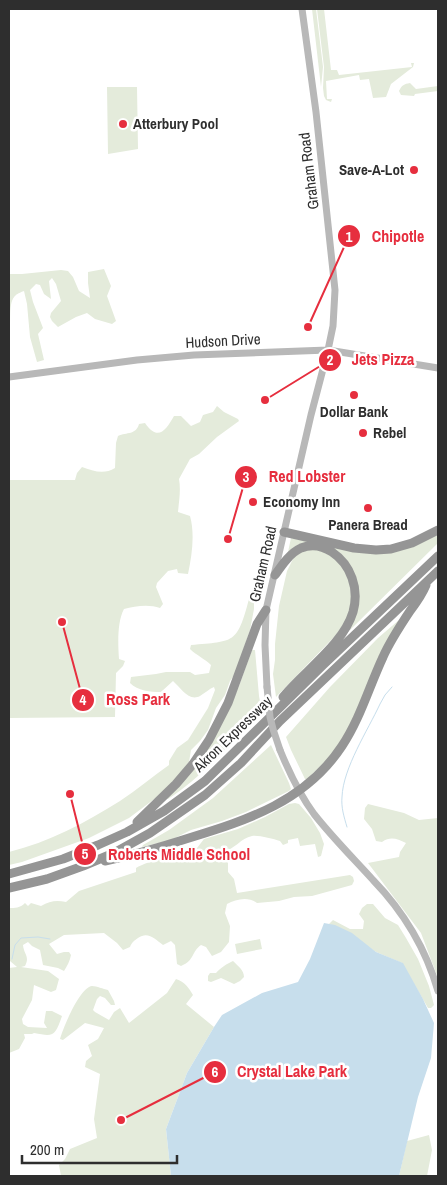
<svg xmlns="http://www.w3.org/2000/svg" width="447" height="1185" viewBox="0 0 447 1185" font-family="'Archivo Narrow',sans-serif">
<rect width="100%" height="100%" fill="#fff"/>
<!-- green -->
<path fill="#e4ebdb" d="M312 9H316L323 67 321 87Z
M317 9H324L331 70H337L339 75 412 67 411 63H414L413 67 391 84 386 97 373 98 369 79 360 80 359 75 326 81 327 99H332L331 102 326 100 324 96 323 88 324 67Z
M410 83 416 89 438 86V91L415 94 414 96 401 95 399 91C402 85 404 84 410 83Z
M107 87H137L138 149 108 154Z
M104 269 111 286 107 296 116 321 112 324 95 319 87 313 76 317 58 327 52 321 50 317 51 313 61 301 56 284 52 278 49 281 51 299 44 294 40 285 36 284 30 290 33 302 43 328 38 334 44 360 37 362 30 337 27 304 24 291C23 291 17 294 16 295 7 302 12 323 9 334V274H22L61 270 68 271 73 277 79 291 90 298 88 283V272Z
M217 406 224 412 238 419 239 421 217 437 199 454 190 459 179 479C181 490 179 501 178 512L190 516C195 534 192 555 188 574L178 573 177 569 168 571 157 583 156 587 163 604 160 608C149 604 135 606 124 609 117 622 118 644 119 659L125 661 123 666 116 673 115 717 9 718V480H75L77 473 82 467C93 471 104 475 115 468L116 443 118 436C127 432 136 435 139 424L145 423C158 442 166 430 174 416H181L191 426 200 422 203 415 213 412Z
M438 533V543L350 630H348L357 587 330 547 288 552 291 538 362 553Z
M314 548 333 554 349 578 352 604 345 622 336 635 276 697 273 674 275 660V644L279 606 287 571 295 555 301 551Z
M252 595 254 598V609L250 630 235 674 230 681 225 695 216 708 208 730 200 741 191 750 189 762 169 788 129 818 89 838 22 862 9 865V852C49 842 85 823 120 801 137 790 153 776 169 765V761L177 748 188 740 208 708 215 690 214 687C209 689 205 693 200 696 189 702 181 688 173 681L161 692C150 692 138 691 130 683L131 677 156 674 166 672H190L195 675 209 673 211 665C205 659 196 655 190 649L191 645C235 641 237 644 249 599Z
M399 620 350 727 332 755 307 779H305L291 750 286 737 330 687 378 638Z
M252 650H255L259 696 262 713C231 741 204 776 168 799L166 798 229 709 239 686Z
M271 745 289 783 291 789 289 791 246 812 222 821 191 830 171 840 142 847 143 845 169 830 213 798Z
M295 803 299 804 311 818 320 833 324 844 321 856 318 857 315 844 300 846 298 838 288 840V843L283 845 280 841C273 839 259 835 252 836 241 838 234 850 224 851L228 863V872L234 879 237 893 350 875 353 877 354 881 352 885 312 896 294 897 279 901 257 903C248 896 236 899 227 904L225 913 230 926 229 942 221 952 212 956 206 947 201 945C191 952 195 960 181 966L177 964 175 945 171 941 163 945C155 939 148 931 138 938 134 941 132 942 130 947L123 950 117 943 104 933 64 935 49 944 57 954 64 952H69L71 955C70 961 67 966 64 971L58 968 43 965 40 950 32 946 28 942 23 945C24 955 30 956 25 966L21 967 48 971 59 979 56 990 51 992 34 985 32 1000 22 1019 23 1024 28 1027 47 1028 44 1023 46 1011H52L62 1016C55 1036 54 1037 34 1033L32 1034H24L25 1038 19 1049 9 1053V968L17 967 10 961 9 908C15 908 20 908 25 903L28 906 31 903 41 906C50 901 56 900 66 902L79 891 136 872V868C149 860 179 855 195 853L197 848 204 839 238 829 265 817 289 804Z
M368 804 404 813 419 820 438 818V978L421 933 368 863 399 857 400 852 406 843C397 839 391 836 382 842L376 841 372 829 364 819 365 808Z
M367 904H373L385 918 398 925 406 938 418 959 429 986 434 1005 431 1008H428L402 963 376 952 367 946 329 924 333 920 350 929H363L364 921 359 914 362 908Z
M260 939 262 949 237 954 235 944Z
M233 961C238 966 244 970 244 977L240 981 234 984 221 978 211 982 208 981V976L210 973H216C219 969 228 963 233 961Z
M176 979C185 982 189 988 193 995L186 1004 214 1027 187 1073 166 1129 171 1176H61L59 1165 65 1159 70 1149 97 1138 94 1119 100 1074 85 1067 86 1061 92 1056 88 1045 98 1039 104 1028 85 1023 63 1040 60 1039C63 1028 80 987 92 986 97 986 103 989 108 990L114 1001 115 1005H111L105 998 100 996 97 999 93 1010 95 1012 109 1020 114 1012 120 1008 129 1023 167 993Z
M429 1135 432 1150 427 1176H399L407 1141Z"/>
<!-- water -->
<path fill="#c7deec" d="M324 923 335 925 352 933 376 952 403 963 423 999 434 1023 431 1058 418 1097 399 1176H171L166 1129 187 1073 214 1027 222 1015 262 993 298 982 310 959Z"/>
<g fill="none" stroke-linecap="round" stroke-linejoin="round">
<!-- stream -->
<path stroke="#c7deec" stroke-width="1" d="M347 827C344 817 341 807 342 797 343 768 368 730 380 704L385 695 392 687
M12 959 15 945 21 938 38 937 50 939"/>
<!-- secondary -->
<path stroke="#b8b8b8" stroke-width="7" d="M9 377 137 360 194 355 328 350 438 368
M267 687 265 645 266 610 311 415 328 350 333 326 335 290 316 112 302 9
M280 750C289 772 300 795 314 814 332 837 353 858 373 880 403 911 426 949 438 991"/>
<!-- highway -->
<path stroke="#959595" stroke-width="9" d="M284 532 354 548 376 550 391 549 412 543 438 530
M275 575C282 565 290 553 301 548 323 539 345 558 352 578 356 589 356 601 353 612 343 645 304 671 283 697
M137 822 176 784 193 764 209 740 228 703 257 624 266 610
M105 861C134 855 161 847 189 838 248 820 306 801 342 746 360 719 369 687 383 657 390 641 400 626 410 611 416 603 422 595 426 585
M9 874 63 859 98 845 127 832 164 811 205 781 323 665 438 556
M9 888 47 879 83 866 114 853 150 833 205 795 241 763 280 721 438 571"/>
<!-- secondary-bridge -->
<path stroke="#b8b8b8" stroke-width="7" d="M267 687 270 717 273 729 280 750"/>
</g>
<!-- markers -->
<g fill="#e62e3e" stroke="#fff" stroke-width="2">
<circle cx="123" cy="124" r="5"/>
<circle cx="414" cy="170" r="5"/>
<circle cx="354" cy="395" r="5"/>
<circle cx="363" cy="433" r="5"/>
<circle cx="253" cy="502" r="5"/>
<circle cx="368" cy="508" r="5"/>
</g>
<g text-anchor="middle" stroke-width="5" stroke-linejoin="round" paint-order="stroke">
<!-- poi labels -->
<g font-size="15" font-weight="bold" fill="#2e2e2e" stroke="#fff" text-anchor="start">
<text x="133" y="129">Atterbury Pool</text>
<text x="404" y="175" text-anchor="end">Save-A-Lot</text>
<text x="354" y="417" text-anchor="middle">Dollar Bank</text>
<text x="373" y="438">Rebel</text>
<text x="263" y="507">Economy Inn</text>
<text x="368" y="530" text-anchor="middle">Panera Bread</text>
</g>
<!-- street labels -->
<g font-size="15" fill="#2e2e2e" stroke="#fff">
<text transform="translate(309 171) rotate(-97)" y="5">Graham Road</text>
<text transform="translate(223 341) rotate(-3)" y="5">Hudson Drive</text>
<text transform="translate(263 564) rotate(-77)" y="5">Graham Road</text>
<text transform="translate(233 734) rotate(-44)" y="5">Akron Expressway</text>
</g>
</g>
<!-- callouts -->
<path fill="none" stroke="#e62e3e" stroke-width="2" d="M308 327L349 236M265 400L330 360M228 539L246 477M62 622L83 700M70 794L85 854M121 1120L215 1072"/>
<g fill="#e62e3e" stroke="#fff" stroke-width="2">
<circle cx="308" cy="327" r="5"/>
<circle cx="265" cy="400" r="5"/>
<circle cx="228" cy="539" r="5"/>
<circle cx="62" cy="622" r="5"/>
<circle cx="70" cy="794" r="5"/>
<circle cx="121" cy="1120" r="5"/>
<circle cx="349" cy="236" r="12"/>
<circle cx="330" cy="360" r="12"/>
<circle cx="246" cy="477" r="12"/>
<circle cx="83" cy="700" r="12"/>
<circle cx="85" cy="854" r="12"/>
<circle cx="215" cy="1072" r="12"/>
</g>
<g font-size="15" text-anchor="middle" font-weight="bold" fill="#fff">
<text x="349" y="242">1</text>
<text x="330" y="365">2</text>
<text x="246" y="482">3</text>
<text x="83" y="705">4</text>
<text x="85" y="859">5</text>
<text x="215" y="1077">6</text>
</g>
<g font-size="16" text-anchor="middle" font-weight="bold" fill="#e62e3e" stroke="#fff" stroke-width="5" stroke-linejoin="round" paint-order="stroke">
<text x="398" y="242">Chipotle</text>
<text x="383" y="365">Jets Pizza</text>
<text x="307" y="482">Red Lobster</text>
<text x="138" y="705">Ross Park</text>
<text x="179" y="860">Roberts Middle School</text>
<text x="292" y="1077">Crystal Lake Park</text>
</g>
<!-- border -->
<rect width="447" height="1185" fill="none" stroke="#2e2e2e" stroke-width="20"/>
<!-- scale -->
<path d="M22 1155v8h155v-8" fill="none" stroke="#2e2e2e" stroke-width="2.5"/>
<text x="30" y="1155" font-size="15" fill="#2e2e2e" stroke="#ffffff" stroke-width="4" paint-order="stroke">200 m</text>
</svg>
